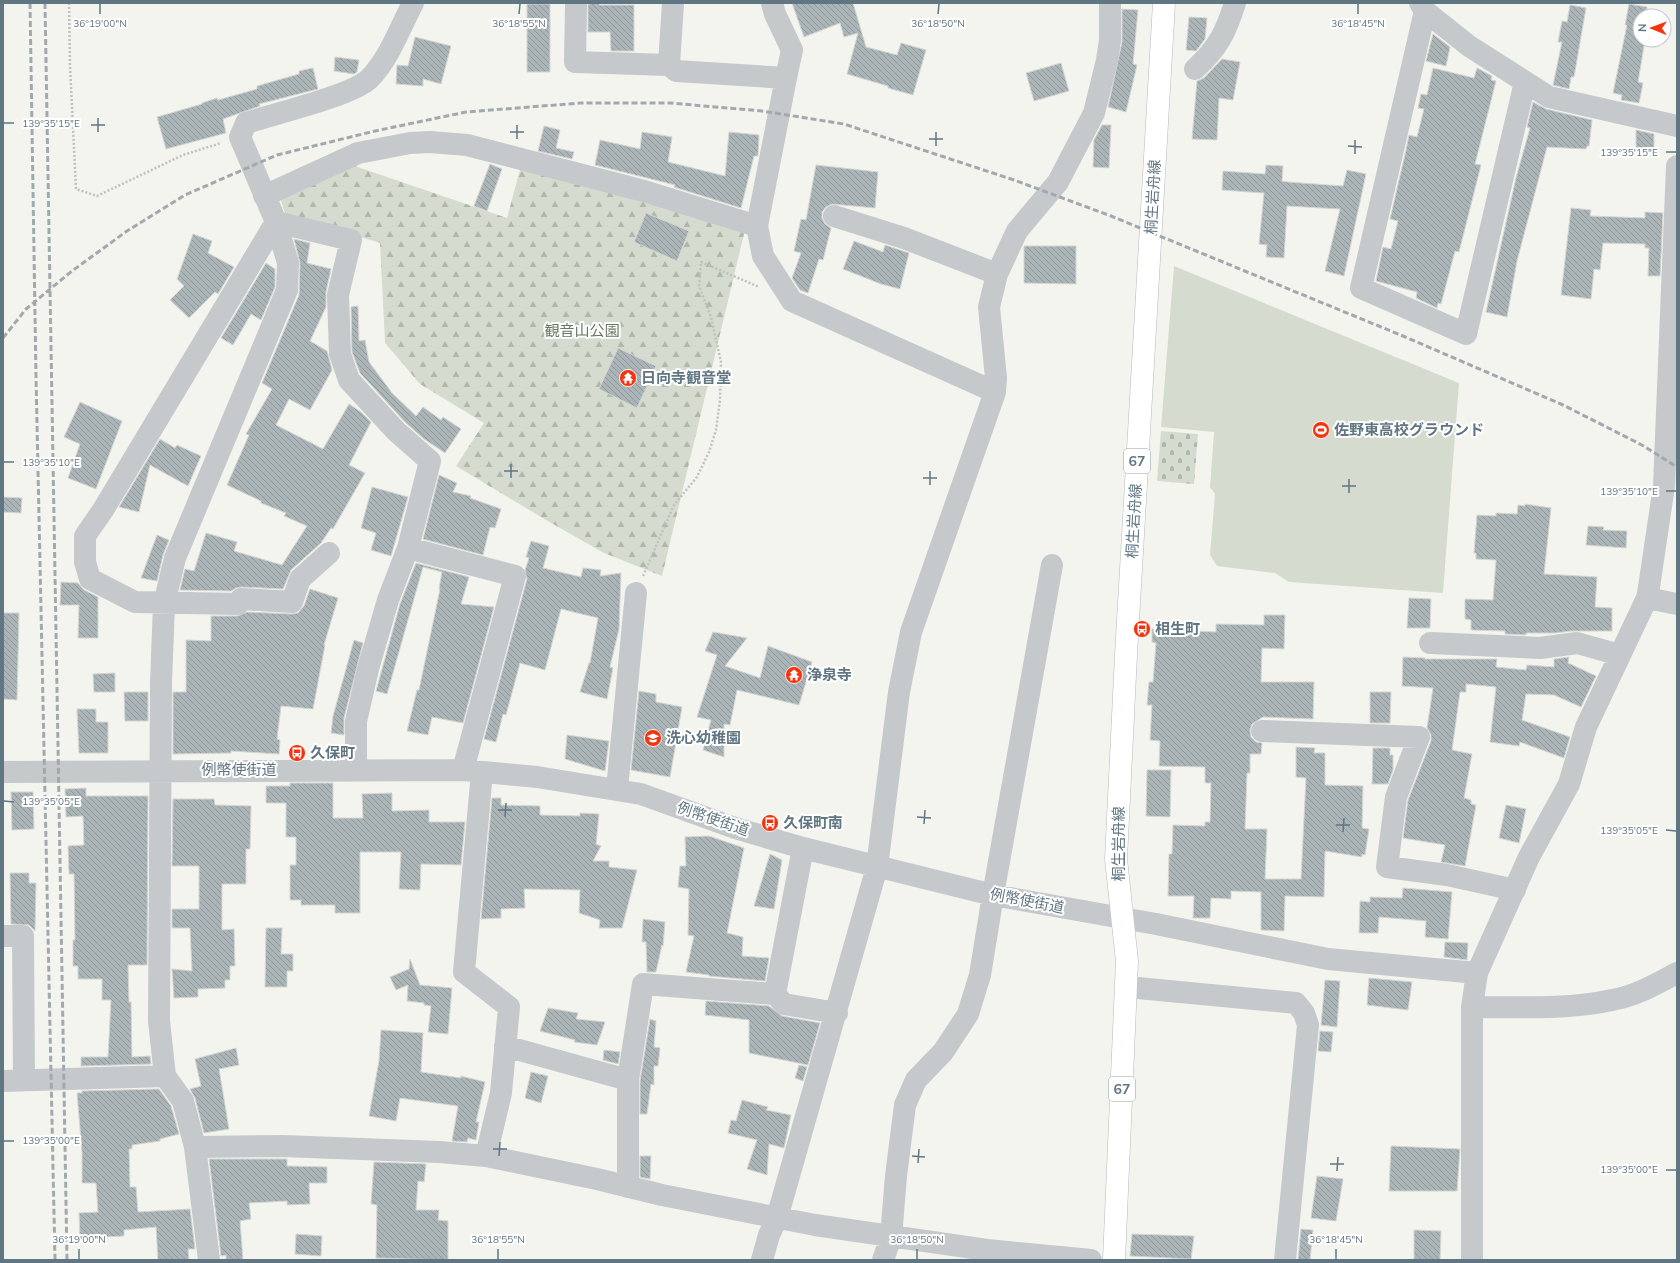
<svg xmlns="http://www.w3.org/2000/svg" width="1680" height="1263" viewBox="0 0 1680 1263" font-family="Mulish,'Noto Sans JP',sans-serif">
<defs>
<pattern id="forest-firs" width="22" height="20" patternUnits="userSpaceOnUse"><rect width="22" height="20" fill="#d5dccf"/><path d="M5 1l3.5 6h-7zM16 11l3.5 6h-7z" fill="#b0b7ad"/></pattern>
<pattern id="cemetery-stones" width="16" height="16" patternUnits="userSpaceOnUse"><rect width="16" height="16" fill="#d5dccf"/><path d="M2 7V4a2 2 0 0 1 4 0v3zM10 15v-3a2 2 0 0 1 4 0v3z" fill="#b0b7ad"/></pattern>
<pattern id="building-back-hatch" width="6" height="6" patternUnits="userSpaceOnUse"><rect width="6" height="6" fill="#abb5b8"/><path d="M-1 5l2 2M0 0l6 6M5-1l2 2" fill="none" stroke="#8f989b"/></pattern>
</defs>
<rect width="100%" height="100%" fill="#f4f4ef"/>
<!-- forest -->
<path fill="url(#forest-firs)" d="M349 164 507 218 521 166 745 230 662 576 604 553 546 520 456 466 484 423 420 384 385 343 380 243 285 214 279 194Z"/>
<!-- cemetery -->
<path fill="url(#cemetery-stones)" d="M1161 431 1198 434 1194 484 1157 481Z"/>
<!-- pitch -->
<path fill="#d5dccf" d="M1174 266 1459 383 1443 593 1289 582 1275 573 1217 566 1210 555 1215 494 1210 487 1214 432 1161 427Z"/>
<!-- building -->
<path fill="url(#building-back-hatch)" stroke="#d5d5d2" d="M599 3V5H634V51H611L610 32H588V4Z
M792 3H853L866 47 897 55 901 43 926 50 913 95 888 88V86L847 74 858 33 844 37 840 23 804 37Z
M527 4H550V72H527Z
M1629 4 1647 7 1646 16H1640V40H1645L1638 82 1643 83 1639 103 1621 100 1622 95 1613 93 1627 25H1625Z
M1570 5 1586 8 1574 77H1571L1569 89 1553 85 1562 42H1558L1562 21 1567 22Z
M1122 9 1138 10 1133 64 1137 65 1126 112 1108 107 1122 42Z
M1189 17 1207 18 1205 39 1196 51 1186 50Z
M1433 34 1450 47 1446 66 1426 61Z
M415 37 451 46 441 84 423 79V86L396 84 397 65 408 66Z
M335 57 359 60 357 72 354 74 334 71Z
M1222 59 1240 62 1233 100 1219 98 1217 140 1192 139 1197 81 1204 78Z
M1061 63 1069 91 1034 101 1026 73Z
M313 68 318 89 259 104 260 106 223 119 226 133 166 149 157 117 202 104V103L217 98 218 100 257 89V86L299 74V71Z
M1433 68 1474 78 1477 68 1492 76 1491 80 1496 81 1475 164 1481 165 1459 252 1455 251 1441 304 1438 303 1437 308 1416 298 1417 292 1376 281 1383 247 1391 249 1398 221 1390 219 1406 150 1409 135 1417 137 1424 109 1418 108 1421 94 1427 95Z
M1533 102 1546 109 1592 120 1589 146H1587L1586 149 1547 147 1517 261 1507 317 1486 312 1516 178 1530 128 1527 127Z
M1102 125H1111L1109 168 1093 167 1094 140Z
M544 126 560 130 556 148 574 152 572 159 538 151Z
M1636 130 1654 134V150H1636Z
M642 132 672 137 668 162 725 176 729 132 759 135 758 156H754L741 208 674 187 675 185 595 165 600 140 640 149Z
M490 164 502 169 487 211 474 206Z
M816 165 878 172 875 208 832 204 826 207 822 212V218L825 224 831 228 823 260 819 259 808 293 800 290 792 278 801 253 794 251 801 219 806 220Z
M1266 165 1283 166 1282 181 1288 182 1343 186 1347 170 1366 174 1344 276 1325 271 1340 209 1287 206 1284 258 1266 257 1267 245 1259 244 1264 193 1222 190 1223 171 1265 174Z
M1571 208 1591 210 1590 216 1645 218V212L1663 213 1660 276H1648L1649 248H1645V244L1603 243 1600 270 1594 269 1591 299 1561 295Z
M646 213 689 231 677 261 634 242Z
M193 234 212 241 208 253 234 267 218 294 215 292 189 318 170 300 184 286 177 279Z
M294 239 310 243 307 263 331 269 326 292V307L310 341 327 351 332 370 310 410 289 399 276 425 323 449 349 404 361 412 371 422 349 465 365 473 333 529 331 528 321 543 291 570 283 589 242 587 236 588 231 591 180 590 185 569 194 571 206 533 237 542 234 551 282 565 307 526 284 516 286 513 261 503V501L227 485 249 435 246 434 272 389 262 383 299 295 300 263Z
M854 241 883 252 885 245 909 253 900 289 881 284 843 269Z
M1024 246H1076V284L1024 283Z
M266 263 275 269V287L261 320 251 314 233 345 221 338Z
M358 306 359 341 365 340 369 362 392 393 416 416 423 407 441 420 443 417 461 429 445 453 424 439 405 422 360 373 352 352 351 307Z
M618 348 656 366 637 408 599 389Z
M80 402 122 421 96 489 68 478 80 444 64 437Z
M160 439 175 448 177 445 201 456 188 486 150 465 139 512 119 507Z
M439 475 457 483 453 492 471 496 470 498 501 509 495 528 490 527 483 555 423 539Z
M372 487 408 497 391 556 371 550 376 533 361 528Z
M3 497 22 498 21 513 3 512Z
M1525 504 1551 508 1544 574 1597 577 1595 607 1612 608V631H1571L1555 633H1526V635L1505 634V631L1471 630V620L1465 619V599L1493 600 1496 560 1476 559V553H1474L1477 515 1496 516V513L1517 514 1518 505 1525 506Z
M1588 526 1604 527 1603 530 1627 531 1626 548 1586 545Z
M157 535 169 540 163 555 157 581 141 578Z
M531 541 549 546 543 568 581 577 583 568 601 570 600 576 621 573 619 629 610 667 613 668 607 699 580 692 589 663H590L598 618 561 609 545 670 520 663 506 715 503 714 496 742 484 739 527 579 525 570 529 558 526 557Z
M416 563 469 577 461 604 494 607 463 723 432 717 428 735 407 731 417 690H419L440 589H439L442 572 423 567 387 694 376 691 400 604Z
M61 582 78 583 84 590 98 597V638H78L79 605H60Z
M310 589 338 598 324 645H325L313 709 281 706 277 739 280 740 279 754 231 751V753L173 754V692H186V640L211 641V616H238L247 612 291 614 298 613 304 606Z
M1409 598 1431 599 1430 628H1407Z
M3 613H19L17 700 3 699Z
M1264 615H1285L1284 649 1262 648 1261 682H1314L1313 719 1263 717 1252 724 1250 730 1251 737 1256 742 1262 743 1261 754H1250V773H1247L1245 829H1267L1265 879H1301L1306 778 1296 777V747L1315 748 1314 753H1325V785L1363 786 1362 828 1369 829 1365 855 1362 854V857L1325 851 1324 897 1285 896 1284 931 1261 930V892L1231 891V899L1211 898 1210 918H1193L1194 896H1168L1169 854H1172L1173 825 1205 826V822H1210L1211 783H1205V767L1159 766 1160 741 1150 740 1152 705H1147L1149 682H1153L1156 643 1152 642V629L1216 632V624L1264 625Z
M713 632 747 638 725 666 760 678 768 646 812 662 799 705 737 690 730 725 724 724V757L703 750 711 720 697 717 717 655 705 651Z
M354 640 363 643 344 718V735L331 733 333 716Z
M1403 657 1425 658V659H1497L1496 667 1526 670 1527 665 1554 667V659L1569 657 1568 663 1596 676 1581 707 1554 695 1526 694 1522 720 1570 737 1564 758 1520 742 1519 746 1490 742 1496 687 1466 684V692H1460L1452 750 1472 754 1464 798 1471 800V804L1476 805 1465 866 1441 862 1445 845 1403 838 1408 800 1431 741V735L1427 728 1433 688 1402 686Z
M115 673V692H94L93 674Z
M639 691 656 694V702L682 707 670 777 631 770Z
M124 692H148V721H125Z
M1370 692H1391L1390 723H1370Z
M77 709H96V722H108V753H79Z
M567 735 609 741 605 771 565 759Z
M1373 748H1390V755H1393V770L1388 784H1372Z
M1147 770H1171L1170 817 1146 816Z
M290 783H333V818H363L362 794 392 793V811L429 810V822H465L461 865 421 864 420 890 399 889 401 852H360V913H335V905H301V900H290V865H296V837H286V803H266V786H290Z
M86 788V796H148L147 965H128L129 1002H131L132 1057 150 1056 151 1064 81 1066V1057H108L111 1000H102V979H78V966H73V940H75L74 874H69L68 846 84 845 83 816 66 817 65 789Z
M11 792H33L34 829 12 830Z
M492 798H501V805L540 806V815L580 816V813L599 814 596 844 601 846 593 861H609V867L637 870 622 928H599L600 920 579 913 580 890 524 889 525 908 501 909V918L481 919Z
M173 799H214L215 805 251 806 250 849H246V884H222V930L234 929 235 966H230V980H225V988L198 989V997L174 998 172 969 192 971 190 928H172V909H199V866H172Z
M1506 805 1526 809 1519 843 1499 838Z
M709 836 744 848 727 933 743 937 742 956 769 958 765 981 709 976V975L686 972 694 936 688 935 689 889 678 887 680 866H686L685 837Z
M770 854 782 860 774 909 754 906Z
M10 873H29V883H36L35 931 29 925 11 924Z
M1403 888 1452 892 1448 939 1425 937 1426 921 1379 917 1378 933H1359L1360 901 1370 902V897L1402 898Z
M643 919 665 922 663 946 662 945 656 972H647L646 942H642Z
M266 928H282L281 954H293V971H287V987H265Z
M1445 942 1468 943 1467 960 1444 957Z
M410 959 420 985 452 988 448 1034 428 1032 431 1006 424 1005V1003L407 1001 408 985 396 990 390 977 409 969Z
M1369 978 1412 982 1408 1010 1367 1005Z
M1325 980 1340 981 1337 1027 1321 1025Z
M706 1001 769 1006 782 1016 820 1023 808 1065 749 1053V1020L705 1015Z
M548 1008 578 1013 576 1019 605 1022 597 1045 574 1042 575 1040 540 1031Z
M650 1019 656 1021 654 1047 660 1048 658 1066H654V1085L651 1084 647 1114H640V1081Z
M381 1030 423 1033 421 1072 461 1078V1076L485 1082 476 1122H479L476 1140 468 1138 467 1142 452 1141 458 1106 400 1098 396 1121 369 1116 379 1061Z
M1320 1031 1333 1032 1331 1052 1318 1051Z
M236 1048 239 1065 219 1069 229 1129 204 1133 195 1098 190 1089 201 1086 195 1059Z
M604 1050 620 1052 618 1064 603 1060Z
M799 1065 807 1067 803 1081 795 1078Z
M531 1072 548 1076 541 1103 525 1098Z
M159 1089 171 1106 179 1134 160 1139V1141L132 1145V1149H129L130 1187H136L138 1212 190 1209 195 1249H188L189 1260H158L156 1227 124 1230V1236L80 1238 79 1213 98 1212 96 1183H82V1152L77 1093H82V1091Z
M742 1100 768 1107 766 1110 791 1115 784 1148 769 1144 767 1175 747 1169 757 1140 728 1133 731 1120 736 1121Z
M1391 1146 1460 1149 1457 1191H1389Z
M640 1156H651L650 1179 640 1177Z
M209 1159H287V1166L327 1167V1183H309L310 1204 287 1205V1201L249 1203 251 1219 240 1221 243 1260H226V1255L221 1256Z
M374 1162 426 1164 424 1182 418 1181 416 1210H439L438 1220 448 1221V1260L376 1258 377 1205 371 1204Z
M1317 1176 1343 1179 1336 1221 1311 1218Z
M1301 1229 1313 1230 1310 1260H1298Z
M1414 1230 1441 1231 1440 1260H1414Z
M296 1234 322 1236 321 1256 295 1254Z
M1132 1234 1194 1236 1191 1259 1130 1256Z"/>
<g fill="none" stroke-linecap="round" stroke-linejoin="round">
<!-- major casing -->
<g stroke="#b5babd" stroke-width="23">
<path id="major" d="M1114 1260 1127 961 1116 859 1126 655 1164 3"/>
</g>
<!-- path -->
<path stroke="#bec0c1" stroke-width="2.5" stroke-dasharray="2 2" stroke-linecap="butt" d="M69 3 70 66 76 189 97 196 183 155 221 143
M643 576 674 505 697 477 709 452 716 430 720 400 721 362 711 317 699 286 701 262 759 287"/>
<!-- minor -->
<path stroke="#c5c9cb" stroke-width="22" d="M576 3 575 62 669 65
M673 3 669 65 676 71 786 78 792 50 775 14 772 3
M1420 3 1425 11 1469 46 1549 97 1677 126
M1425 11 1361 288 1466 334 1525 82
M1195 69C1218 48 1226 32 1235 3
M264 196 358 153 410 143 430 142 467 145 644 191 757 226 763 256 792 301 995 392
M834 216 904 238 997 274
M757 226 786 78
M408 548 515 576 463 770
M329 553 300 579 292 602 241 599 238 604 135 602 90 579 85 562V536L103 510 276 222 351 240 338 295 340 354 349 380 396 431 430 461 408 548 388 600 368 669 356 721V769
M1647 598 1677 604
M1430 643 1540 648 1577 643 1620 655
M1262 731 1419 737 1396 797 1387 867 1447 875 1515 890
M3 772 463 770 537 777 641 794 735 828 803 848 993 895 1156 924 1328 959 1477 973
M482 772 464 972 509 1007 501 1093 486 1156
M617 789 636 593
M3 936H23L24 1080
M1127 987 1296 1003 1304 1013 1308 1025 1285 1260
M775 994 803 848
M1472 1007C1518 1007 1567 1010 1612 1000 1636 996 1656 984 1677 973
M505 1046 628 1080
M3 1081 165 1076
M195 1147 283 1146 439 1152 486 1156 597 1179 662 1195 815 1225 987 1250 1091 1260
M628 1187V1080L643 984 775 994 784 1004 837 1013
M209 1260 195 1147 183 1101 165 1076 159 1021 161 683 164 604 175 558 287 290 288 263 276 222 240 137 246 123C273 114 351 96 369 79 389 59 400 28 413 3
M762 1260 769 1235 777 1218 877 867 899 692 911 632 995 392 996 378 989 307 997 274 1017 231 1058 182 1094 113 1107 60 1110 40V3
M883 1260 891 1237 896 1176 905 1105 916 1080 943 1052 968 1014 980 975 993 895 1052 565
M1472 1260V1007L1477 973 1529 857 1569 784 1586 727 1647 598 1649 587 1664 486 1677 166"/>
<!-- major -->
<use href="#major" stroke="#fff" stroke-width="22"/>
<!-- rail -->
<path stroke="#a2a9ae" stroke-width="3" stroke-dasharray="6 3" stroke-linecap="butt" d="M30 3 36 377 55 1260
M45 3 67 1260
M3 338 26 309 72 271 127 231 185 195 277 155 375 131 466 112 581 103H670L762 111 844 124 1014 180 1111 216 1403 336 1563 405 1642 445 1677 467"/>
</g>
<!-- ticks -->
<path fill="none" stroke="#607683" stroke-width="1.5" d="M100 14V4M519 14 520 4M938 14 939 4M1358 14V4M4 123H14M91 125H105M98 132V118M510 132H524M517 139V125M929 139H943M936 146V132M1348 146 1362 147M1666 152H1676M1355 154V140M4 462H14M504 471H518M511 478V464M923 478H937M930 485V471M1342 486H1356M1666 491H1676M1349 493V479M4 801 14 802M498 810H512M505 817 506 803M917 817 931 818M924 824 925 810M1336 825H1350M1666 830 1676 831M1343 832 1344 818M4 1141H14M493 1149H507M499 1156 500 1142M912 1156 925 1157M918 1163 919 1149M1330 1164H1344M1666 1170H1676M1337 1171 1338 1157M79 1259V1249M498 1259V1249M917 1259V1249M1336 1259V1249"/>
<!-- icons -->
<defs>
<g id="temple-disc" transform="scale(0.9)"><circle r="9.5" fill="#f4330f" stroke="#fff"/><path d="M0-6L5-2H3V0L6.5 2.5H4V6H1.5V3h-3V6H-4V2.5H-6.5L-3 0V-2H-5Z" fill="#fff"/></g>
<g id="stadium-disc" transform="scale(0.9)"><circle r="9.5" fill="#f4330f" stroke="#fff"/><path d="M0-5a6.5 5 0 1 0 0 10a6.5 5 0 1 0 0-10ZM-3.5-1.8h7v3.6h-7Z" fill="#fff"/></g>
<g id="bus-disc" transform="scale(0.9)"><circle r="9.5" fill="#f4330f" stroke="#fff"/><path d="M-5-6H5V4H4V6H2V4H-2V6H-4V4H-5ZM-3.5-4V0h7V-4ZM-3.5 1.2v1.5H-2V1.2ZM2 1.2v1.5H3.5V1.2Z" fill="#fff"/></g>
<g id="school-disc" transform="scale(0.9)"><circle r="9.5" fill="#f4330f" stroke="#fff"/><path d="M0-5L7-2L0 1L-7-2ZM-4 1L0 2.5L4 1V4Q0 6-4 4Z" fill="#fff"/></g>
</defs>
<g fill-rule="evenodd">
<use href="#temple-disc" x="628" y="378"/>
<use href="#stadium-disc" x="1321" y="430"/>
<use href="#bus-disc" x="1142" y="629"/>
<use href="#temple-disc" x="794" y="675"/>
<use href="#school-disc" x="653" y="738"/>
<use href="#bus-disc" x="297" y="753"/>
<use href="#bus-disc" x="770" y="823"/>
</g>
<g text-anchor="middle" stroke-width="4" stroke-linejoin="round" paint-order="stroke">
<!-- shield labels -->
<g fill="#fff" stroke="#909fa8" stroke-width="1">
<rect x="1124" y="449" width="26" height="24" rx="3"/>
<rect x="1109" y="1077" width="26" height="24" rx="3"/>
</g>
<g font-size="14" font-weight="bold" fill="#607683">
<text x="1137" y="466">67</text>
<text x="1122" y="1094">67</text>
</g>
<!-- street labels -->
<g font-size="15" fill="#607683" stroke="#fff">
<text transform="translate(1153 197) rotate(-87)" y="5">桐生岩舟線</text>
<text transform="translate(1134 521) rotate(-87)" y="5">桐生岩舟線</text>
<text x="239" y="775">例幣使街道</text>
<text transform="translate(713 819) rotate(19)" y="5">例幣使街道</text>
<text transform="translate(1119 844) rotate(-90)" y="5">桐生岩舟線</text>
<text transform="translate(1027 901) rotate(11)" y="5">例幣使街道</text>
</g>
<!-- park labels -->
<g font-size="15" fill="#667a5f" stroke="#fff">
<text x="582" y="336">観音山公園</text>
</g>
<!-- poi labels -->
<g font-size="15" font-weight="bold" fill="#607683" stroke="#fff" text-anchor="start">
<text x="641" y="383">日向寺観音堂</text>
<text x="1334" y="435">佐野東高校グラウンド</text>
<text x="1155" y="634">相生町</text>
<text x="807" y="680">浄泉寺</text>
<text x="666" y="743">洗心幼稚園</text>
<text x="310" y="758">久保町</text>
<text x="783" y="828">久保町南</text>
</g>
</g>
<g font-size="10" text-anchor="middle" fill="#607683" stroke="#fff" stroke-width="4" stroke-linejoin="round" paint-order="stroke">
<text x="100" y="27">36°19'00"N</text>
<text x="519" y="27">36°18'55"N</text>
<text x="938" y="27">36°18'50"N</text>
<text x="1358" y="27">36°18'45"N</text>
<text x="51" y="127">139°35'15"E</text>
<text x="1629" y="156">139°35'15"E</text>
<text x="51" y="466">139°35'10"E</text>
<text x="1629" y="495">139°35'10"E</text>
<text x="51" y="805">139°35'05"E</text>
<text x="1629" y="834">139°35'05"E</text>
<text x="51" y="1144">139°35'00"E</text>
<text x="1629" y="1173">139°35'00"E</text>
<text x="79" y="1243">36°19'00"N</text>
<text x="498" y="1243">36°18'55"N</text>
<text x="917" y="1243">36°18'50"N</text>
<text x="1336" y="1243">36°18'45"N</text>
</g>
<!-- border -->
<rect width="1680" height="1263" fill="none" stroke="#607683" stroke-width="8"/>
<!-- north arrow -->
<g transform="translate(1652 28) rotate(271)"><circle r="19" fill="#ffffff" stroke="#bfc8cd"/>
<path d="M0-3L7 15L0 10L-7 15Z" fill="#f4330f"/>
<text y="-6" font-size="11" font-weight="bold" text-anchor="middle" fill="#607683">N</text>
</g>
</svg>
